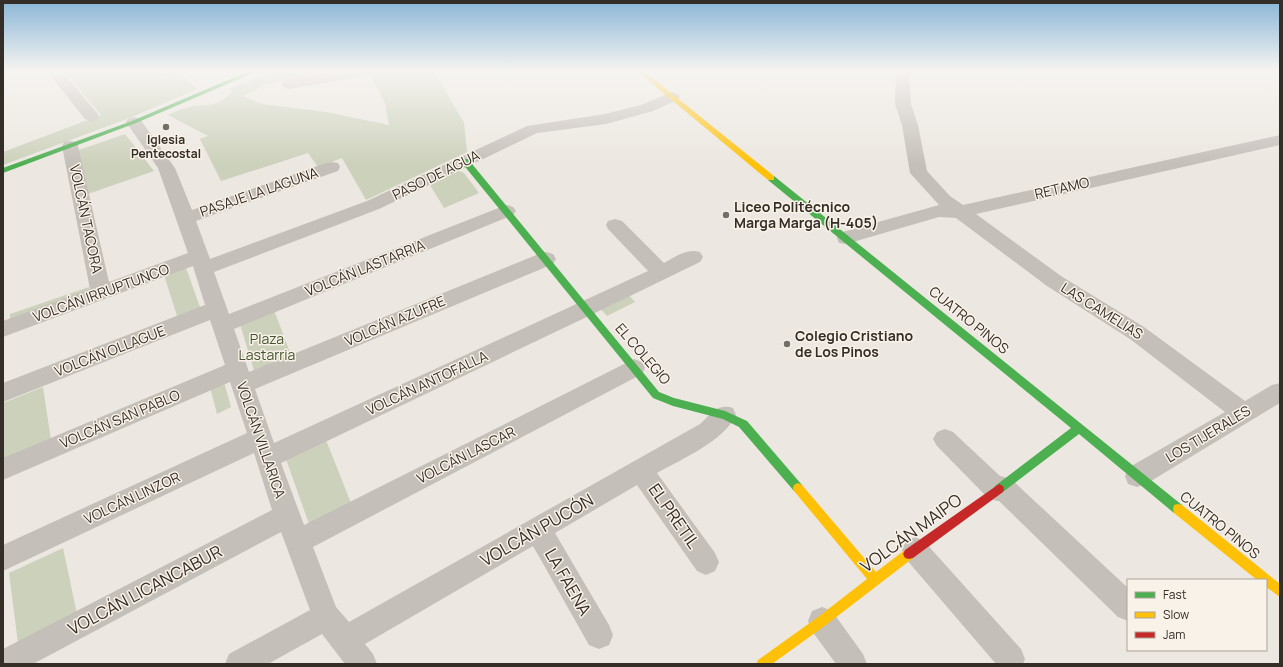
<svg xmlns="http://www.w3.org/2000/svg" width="1283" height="667" viewBox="0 0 1283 667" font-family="Manrope,sans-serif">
<rect width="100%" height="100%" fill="#ece7e0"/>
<!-- green -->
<path fill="#ccd1bb" d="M64 71H156L164 79 179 73 197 89 132 117 3 165V152L101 115Z
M277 71H312L314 74 267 84 243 96 262 104 326 112 389 125 385 103 368 71H434L464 123 467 152 366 200 342 158 318 167 308 153 221 181 200 139 208 136 168 115C173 113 178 110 183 109 205 101 213 112 233 91L229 89Z
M125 134 154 171 85 195 76 151Z
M459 171 464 173 479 193 444 208 430 185Z
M186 268 201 310 178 319 164 275Z
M89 287 90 291 10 320V314Z
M628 294 635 302 607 316 600 308Z
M274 310 292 358 255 374 240 324Z
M224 382 231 407 217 414 210 387Z
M43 387 51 440 3 461V403Z
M326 440 351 503 309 524 286 459Z
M63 548 77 614 18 643 9 573Z"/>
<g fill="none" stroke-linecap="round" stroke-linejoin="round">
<!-- street -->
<path fill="#c5bfb9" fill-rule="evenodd" d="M47 71H62L97 113 99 116 97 119 91 121 85 119Z
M160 71H175V73L173 76 168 77 163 76Z
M339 71H376L374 74 369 75 289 89 284 87 281 84 284 81 289 79Z
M896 71H911L909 74 911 104 918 125 927 171 950 196 963 205 1280 135V145L976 214 1061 276 1144 327 1245 401 1272 385 1280 383V403L1146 484 1137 487 1128 484 1125 476 1128 468 1225 412 1130 339 1047 286 956 218 939 217 846 244 839 243 837 238 839 233 939 205 910 173 902 125 895 104Z
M672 92 677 94 680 97 677 100 653 111 606 124 537 133 379 209 214 272 229 314 501 207 507 205 513 207 516 211 513 215 234 329 249 372 539 254 546 252 553 254 556 259 553 264 255 389 274 443 648 271 608 229 606 225 608 221 615 219 622 221 664 263C675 257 687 248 700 252L703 257 700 262 593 314 281 463 304 525 634 359 642 362 645 368 642 374 313 547 336 607 349 622 700 424C711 414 717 403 733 408L736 415C724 441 682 459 657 473L715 553 719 562 715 571 706 575 697 571 637 485 555 533 609 625 613 635 609 645 599 649 589 645 533 546 365 644 373 654 377 664H345L322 634 268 664H225L229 654 310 610 281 532 33 664H3V649L272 510 254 453 3 571V545L247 433 230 382 3 480V458L225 365 210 320 3 402V383L205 305 193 266 3 337V321L90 289 62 146 64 142 70 141 76 142 78 146 109 282 188 253 158 168 126 122 128 119 134 117 140 119 175 168 192 210 326 163 332 162 338 163 340 167 338 171 196 221 210 259 367 201 527 126 605 114 641 105Z
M945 429 953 432 1000 476 1011 479 1128 588V621L1118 617 999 501H997L988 498 937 446 933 439 937 432Z
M915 537 924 541 1021 649 1025 659 1023 664H996L906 559 902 550 906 541Z
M822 607 832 611 863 654 867 664H836L812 631 808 621 812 611Z"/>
<!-- fast -->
<path fill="#4caf50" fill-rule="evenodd" d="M249 71H258L136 123 3 173V168L132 121Z
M462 159H468L659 392 674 398 725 411 747 421 802 485 803 488 802 491 798 493 794 491 739 427 723 419 673 406 653 398 462 163Z
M768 176H774L1182 505 1183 509 1182 513 1178 514 1174 513 1079 434 1003 492 999 494 995 492 994 489 995 486 1071 428 768 180Z"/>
<!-- slow -->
<path fill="#ffc107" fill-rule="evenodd" d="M637 71H644L774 176V180H768Z
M798 483 802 485 876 572 905 550 909 549 913 550 915 554 913 558 826 625 772 664H756L758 660 818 617 867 579 794 491 793 488 794 485Z
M1178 504 1182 505 1280 584V597L1266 587V580H1257L1174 513 1173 509 1174 505Z"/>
<!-- jam -->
<path fill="#c62828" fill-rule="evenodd" d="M999 484 1003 486 1004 489 1003 492 913 558 909 559 905 558 903 554 905 550Z"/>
</g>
<!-- sky -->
<linearGradient id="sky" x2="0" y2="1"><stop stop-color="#8ab6d6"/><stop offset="0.43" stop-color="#f6f4f1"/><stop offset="1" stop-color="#f6f4f1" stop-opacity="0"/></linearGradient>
<rect width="1283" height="165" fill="url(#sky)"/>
<!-- markers -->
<g fill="#756e68" stroke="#f9f2e8" stroke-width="1.5">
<circle cx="166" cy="127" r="4"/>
<circle cx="726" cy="215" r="4"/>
<circle cx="787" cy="344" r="4"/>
</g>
<g text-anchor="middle" stroke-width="3" stroke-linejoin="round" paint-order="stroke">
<!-- far-poi labels -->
<g font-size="12" font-weight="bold" fill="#352d28" stroke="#f9f2e8">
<text x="166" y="144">Iglesia<tspan x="166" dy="14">Pentecostal</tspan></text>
</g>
<!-- street labels -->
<g font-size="14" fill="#352d28" stroke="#f9f2e8">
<text transform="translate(436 175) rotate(-26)" y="5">PASO DE AGUA</text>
<text transform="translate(1062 188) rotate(-13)" y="5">RETAMO</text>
<text transform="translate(259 192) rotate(-19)" y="5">PASAJE LA LAGUNA</text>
<text transform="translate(86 219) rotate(78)" y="5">VOLCÁN TACORA</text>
<text transform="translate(365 268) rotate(-22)" y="5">VOLCÁN LASTARRIA</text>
<text transform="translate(101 293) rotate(-20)" y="5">VOLCÁN IRRUPTUNCO</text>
<text transform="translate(1102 311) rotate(32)" y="5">LAS CAMELIAS</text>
<text transform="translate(969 320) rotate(39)" y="5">CUATRO PINOS</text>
<text transform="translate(395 321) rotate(-23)" y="5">VOLCÁN AZUFRE</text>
<text transform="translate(110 351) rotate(-21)" y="5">VOLCÁN OLLAGUE</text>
<text transform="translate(643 354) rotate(49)" y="5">EL COLEGIO</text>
<text transform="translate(427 383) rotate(-25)" y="5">VOLCÁN ANTOFALLA</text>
<text transform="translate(120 419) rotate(-23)" y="5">VOLCÁN SAN PABLO</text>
<text transform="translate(1208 434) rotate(-31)" y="5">LOS TIJERALES</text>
<text transform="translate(261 440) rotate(71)" y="5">VOLCÁN VILLARICA</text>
<text transform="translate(466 455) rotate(-27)" y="5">VOLCÁN LASCAR</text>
<text transform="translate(132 498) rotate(-25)" y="5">VOLCÁN LINZOR</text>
<text transform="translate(1220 525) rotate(39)" y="5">CUATRO PINOS</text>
</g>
<!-- poi labels -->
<g font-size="14" font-weight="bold" fill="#352d28" stroke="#f9f2e8" text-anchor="start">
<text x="734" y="212">Liceo Politécnico<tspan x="734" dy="16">Marga Marga (H-405)</tspan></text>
<text x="795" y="341">Colegio Cristiano<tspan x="795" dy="16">de Los Pinos</tspan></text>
</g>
<!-- park labels -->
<g font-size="14" fill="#42532d" stroke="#f9f2e8">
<text x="267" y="344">Plaza<tspan x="267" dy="16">Lastarria</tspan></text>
</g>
<!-- near-street labels -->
<g font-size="17" fill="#352d28" stroke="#f9f2e8">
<text transform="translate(674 516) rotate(55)" y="6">EL PRETIL</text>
<text transform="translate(537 530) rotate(-30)" y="6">VOLCÁN PUCÓN</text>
<text transform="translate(911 533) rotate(-36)" y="6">VOLCÁN MAIPO</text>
<text transform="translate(568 582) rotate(60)" y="6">LA FAENA</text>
<text transform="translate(145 590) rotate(-28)" y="6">VOLCÁN LICANCABUR</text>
</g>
</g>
<!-- border -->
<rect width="1283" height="667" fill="none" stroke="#352d28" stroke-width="8"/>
<!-- legend -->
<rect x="1127" y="579" width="140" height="72" fill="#f9f2e8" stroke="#aba39b"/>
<rect x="1135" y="592" width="20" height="6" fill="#4caf50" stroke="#aba39b"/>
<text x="1163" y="599" font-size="12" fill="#352d28">Fast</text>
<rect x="1135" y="612" width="20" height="6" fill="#ffc107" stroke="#aba39b"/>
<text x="1163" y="619" font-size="12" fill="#352d28">Slow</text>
<rect x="1135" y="632" width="20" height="6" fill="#c62828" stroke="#aba39b"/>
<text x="1163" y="639" font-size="12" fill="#352d28">Jam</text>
</svg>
